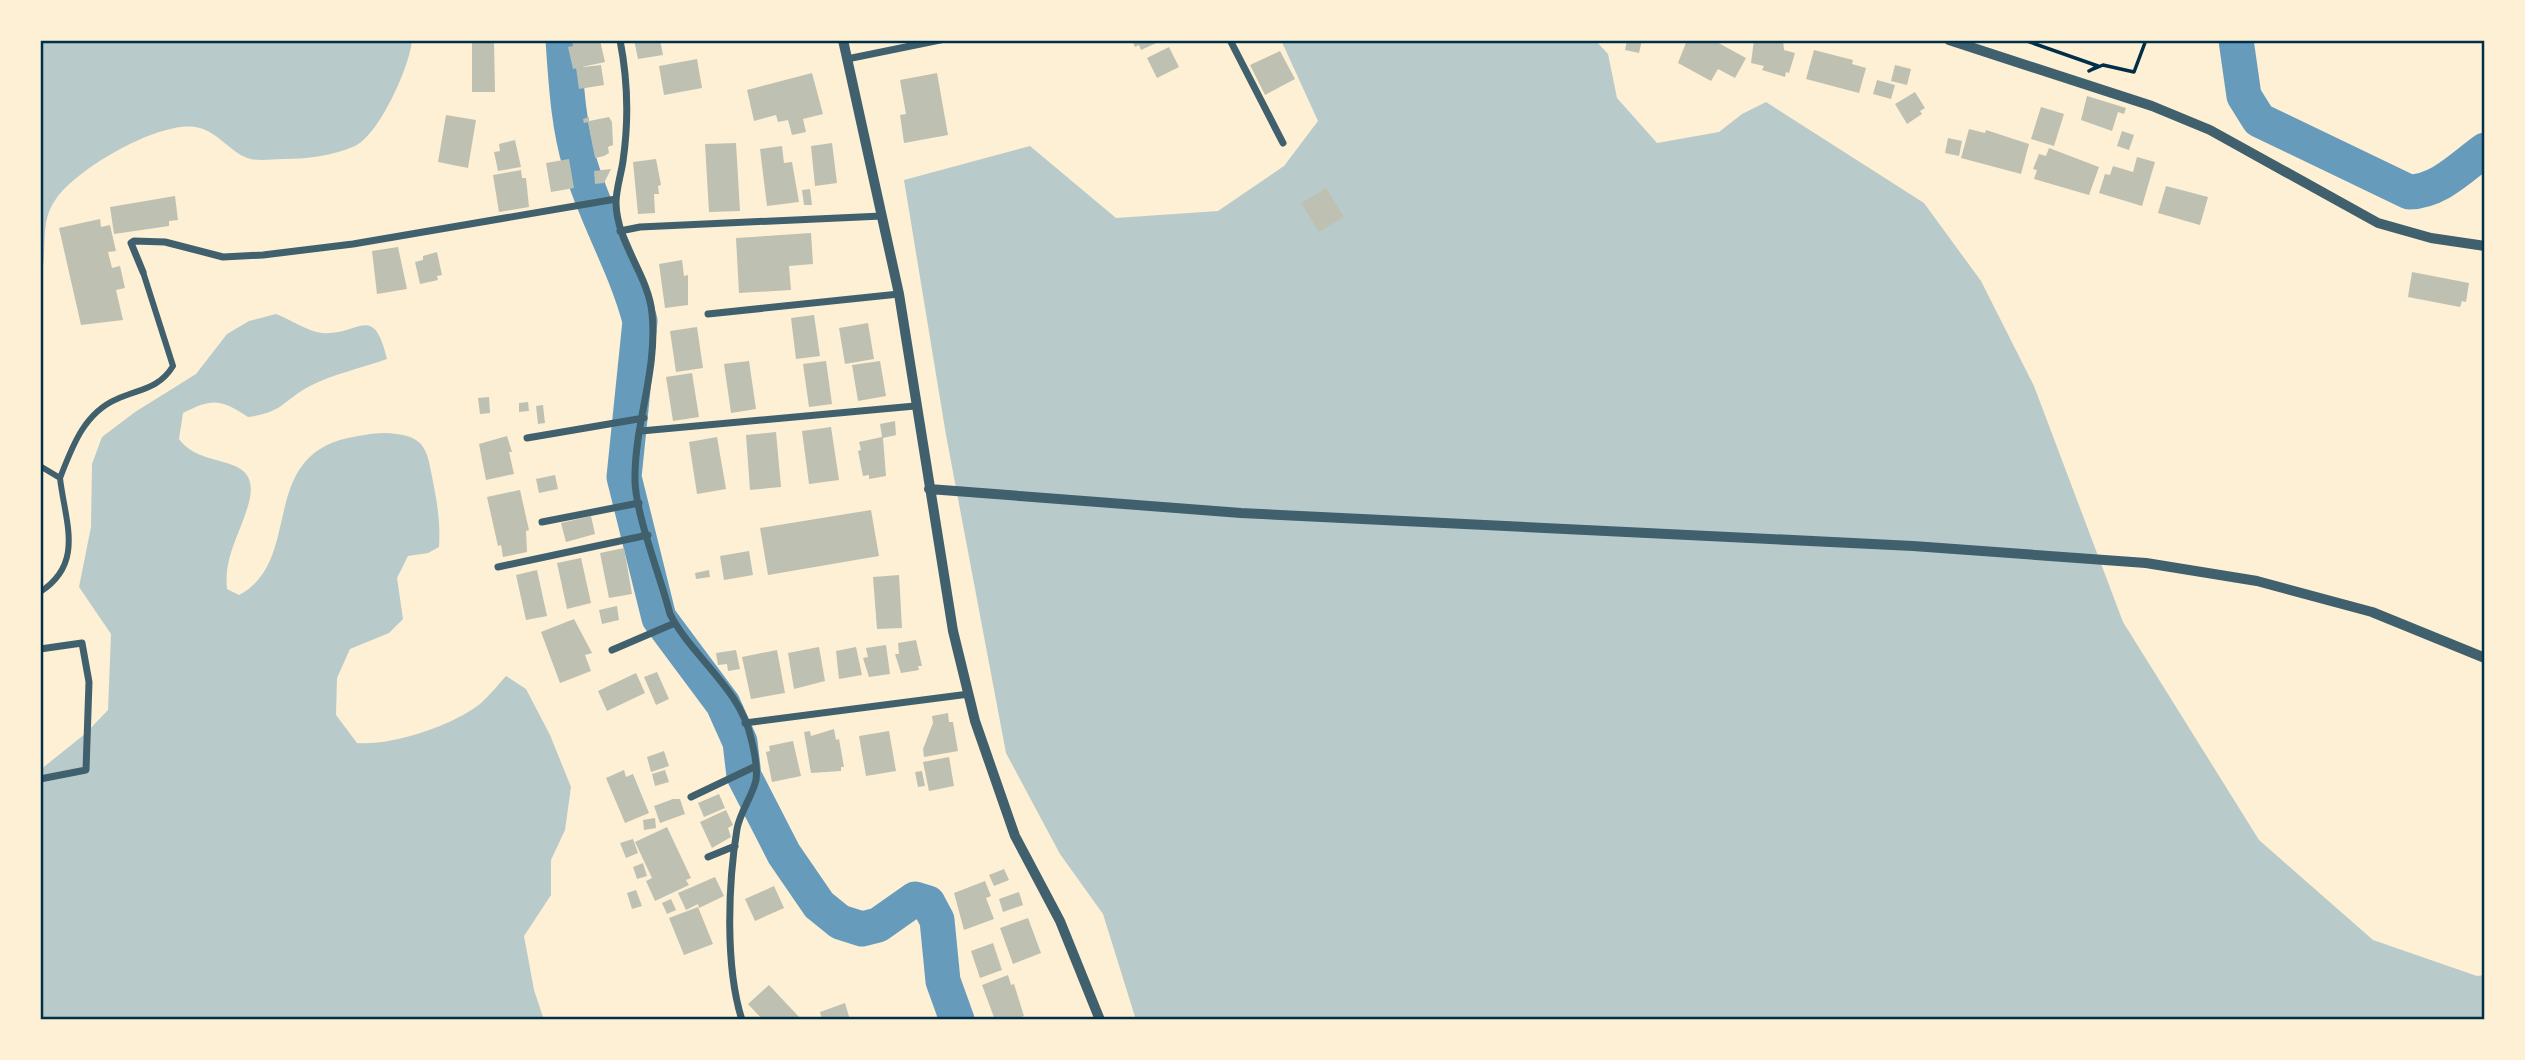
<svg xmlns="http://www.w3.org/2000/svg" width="2525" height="1060" viewBox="0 0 2525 1060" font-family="'DejaVu Sans',sans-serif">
<rect width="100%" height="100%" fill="#fdf0d5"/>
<!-- green -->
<path fill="#b9caca" d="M40 40H412C410 66 379 135 355 146 332 156 307 159 282 159 272 159 254 162 245 157 227 149 216 130 195 127 157 122 78 168 56 199 38 223 49 253 40 280Z
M1281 40H1595L1608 54 1617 98 1657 143 1719 132 1742 114 1766 102 1924 203 1981 281 2034 386 2123 622 2259 840 2373 940 2477 976 2485 975V1020H1136L1103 914 1060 854 1006 753 946 435 904 180 1030 146 1116 218 1218 211 1284 166 1318 121Z
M276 314C290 319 308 332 322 333 359 336 373 301 387 359 362 368 333 374 310 386 282 401 284 412 248 417 220 399 213 398 183 413L179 439C204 474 269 447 246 512 237 539 224 560 227 589L239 595C304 561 257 458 348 438 363 435 381 431 396 434 415 436 425 443 429 462 435 491 441 517 439 547L428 553 408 556 397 578 403 619 389 633 350 649 337 678 336 715 357 743C391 746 452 726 480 704 489 696 498 685 506 676L526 689 550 735 571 787 565 830 551 860V895L524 936 534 990 544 1020H40V770L85 734 108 710 111 634 79 587 91 527 92 464 102 437 135 412 196 374 227 334 249 321Z"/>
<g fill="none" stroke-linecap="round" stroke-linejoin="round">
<!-- river -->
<path stroke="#669bbc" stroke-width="35" d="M563 40C566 82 568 124 580 164 596 218 626 267 640 321L624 477 659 618 723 704 740 742 744 776 784 854 819 905 840 922 862 929 878 925 915 899 928 903 937 920 943 981 957 1020
M2236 40 2244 96 2259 120 2409 192C2440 191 2461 167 2485 150"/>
</g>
<!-- building -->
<path fill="#bec0b2" d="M472 40H494L495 92H472Z
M572 40H600L605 62 573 69 568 47 573 46Z
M634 40H660L663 55 638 59Z
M1132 40H1163L1141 50 1139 45 1135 47Z
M1627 40H1642L1639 53 1625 50Z
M1687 40H1713L1746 58 1735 78 1718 69 1711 81 1678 63Z
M1754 40H1783L1784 50 1795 53 1789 73 1786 72 1785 77 1762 70 1764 66 1751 63Z
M1169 47 1179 67 1157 78 1147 58Z
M1814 50 1853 60 1852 64 1866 68 1859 93 1806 79Z
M1280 51 1295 79 1265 95 1250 65Z
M697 59 702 88 664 95 659 66Z
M601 65 604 85 579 89 576 68Z
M1895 65 1911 69 1907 85 1891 81Z
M812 73 823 114 803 119 806 132 792 135 788 120 778 122 776 115 754 121 747 90Z
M937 73 948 135 904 143 900 115 906 114 900 80Z
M1877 80 1895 85 1891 99 1873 94Z
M1915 92 1925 108 1920 111 1922 114 1907 124 1895 104Z
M2087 96 2126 108 2124 114 2118 112 2112 131 2081 120Z
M2041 107 2064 114 2054 146 2031 139Z
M446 115 476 120 468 168 438 162Z
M589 117V121L609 117 612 122 613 145 608 147 609 153 604 156 595 158 588 122 584 123 583 119Z
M1969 129 1985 133 1986 130 2029 144 2021 174 1961 158Z
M2122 131 2134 135 2129 150 2117 146Z
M1948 138 1962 141 1959 156 1945 153Z
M515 140 521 167 498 171 494 152 500 151 499 144Z
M736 143 740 211 709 212 705 144Z
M832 143 837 183 815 186 811 146Z
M782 146 784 163 792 162 799 202 767 206 760 149Z
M2049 148 2099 167 2089 195 2034 179 2037 170 2033 169 2039 154 2046 156Z
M2137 157 2155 162 2142 206 2099 193 2105 174 2110 175 2113 166 2133 172Z
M569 159 574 188 551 192 546 163Z
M656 159 661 185 658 186 659 194H654L655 213 638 214 633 162Z
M611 169 604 183 595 184 594 171Z
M521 170 522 178H526L529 207 499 212 493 175Z
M2166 186 2208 197 2200 225 2158 213Z
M1326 188 1344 217 1319 232 1301 203Z
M810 189 812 205H804L802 190Z
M175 196 178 220 169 221V226L114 234 110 207Z
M100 219 101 227 110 225 116 251 108 252 112 268 120 266 125 288 116 290 123 320 81 325 59 228Z
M811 233 813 264 789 266 791 290 739 293 736 238Z
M398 247 407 289 377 294 372 251Z
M437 252 442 275 437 276 438 280 420 284 415 262 423 260V256Z
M682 260 684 276 688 275V305L665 308 659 264Z
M2412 272 2469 283 2466 302 2462 301 2460 307 2408 297Z
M814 315 820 356 796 359 791 318Z
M868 323 874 359 845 364 839 328Z
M697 327 703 368 676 372 670 331Z
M749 361 756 409 731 413 724 364Z
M826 361 832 404 809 407 803 364Z
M880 361 886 396 858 401 852 365Z
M692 373 699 417 673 421 666 377Z
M489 397 490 413 480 414 478 398Z
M528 402 529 411 519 412V403Z
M543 405 545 423 538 424 536 406Z
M895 421 896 435 883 438 886 476 869 479V475L863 476 858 451 861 450 859 442 882 437 880 424Z
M831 427 839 480 809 484 802 431Z
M776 432 781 487 750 490 746 435Z
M507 436 512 452H509L514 474 486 480 479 444Z
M717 437 726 489 697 494 689 442Z
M555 475 558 489 539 493 536 479Z
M520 490 529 530 526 531 527 552 503 557 501 545 498 546 487 497Z
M871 510 879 556 768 575 760 528Z
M591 516 595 534 566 542 561 523Z
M624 548 632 594 609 598 600 553Z
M749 551 753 575 724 580 720 556Z
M581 558 591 603 567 609 557 563Z
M537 570 547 616 526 620 516 575Z
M709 570 710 577 696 579 695 573Z
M899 575 902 628 877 629 873 577Z
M617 606 619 620 602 624 599 610Z
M574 619 592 653 585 655 591 671 560 683 541 632Z
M916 640 922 666H918L919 670 901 673 895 654H899L898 643Z
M886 645 890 674 869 677 863 658 868 657 866 648Z
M819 647 825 681 794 689 788 653Z
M856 647 862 675 839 679 836 651Z
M736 650 740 669 728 671 727 664 718 665 716 653Z
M777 650 785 693 751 699 742 657Z
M657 672 669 699 656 705 644 677Z
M636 673 645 693 607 711 598 691Z
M948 713 949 722H953L958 751 924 757 923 749 933 723 932 716Z
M834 729 836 740 839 739 844 767H841V771L811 773 804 732 810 731 811 736Z
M889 731 896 771 866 776 859 736Z
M793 741 801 776 772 782 766 752 770 751 769 746Z
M664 751 669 766 651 772 647 757Z
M949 757 954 786 929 791 923 762Z
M624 770 626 777 633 774 649 813 625 823 606 778Z
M665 770 669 782 655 786 652 774Z
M922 771 925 786 918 787 915 772Z
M719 794 725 808 704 817 698 803Z
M673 799H680L685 814 660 823 654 806Z
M726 810 733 825 728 828 731 837 712 848 700 822Z
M655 818 656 828 644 830 643 820Z
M667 827 691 878 686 880 689 885 655 901 646 881 652 878 635 842Z
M633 839 638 853 626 858 620 843Z
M643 863 647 876 637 879 633 867Z
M1004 869 1009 880 994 886 989 875Z
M715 877 724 896 699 908 698 904 686 910 678 893Z
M985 881 991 896 986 898 994 919 964 930 954 893Z
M774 886 784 908 755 921 745 899Z
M636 890 642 906 632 909 627 893Z
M1019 892 1023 905 1003 912 999 899Z
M671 899 676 910 667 914 662 903Z
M698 907 713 944 684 955 669 918Z
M1028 918 1041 953 1013 964 1000 928Z
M993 943 1002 970 980 978 971 951Z
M1008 975 1011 985 1014 984 1024 1016 1014 1020H995L982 985Z
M769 985 800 1018 798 1020H763L748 1004Z
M845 1003 850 1020H822L820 1012Z"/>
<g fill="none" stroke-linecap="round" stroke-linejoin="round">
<!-- path -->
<path stroke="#003049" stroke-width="3.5" d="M2024 40 2098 66 2089 71
M2091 70 2103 65 2134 72 2146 40"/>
<!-- pedestrian -->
<path stroke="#3f606c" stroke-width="6" d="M40 466 60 478C65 522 85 563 40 592
M60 478C72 447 84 413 117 399 139 389 159 389 173 366L143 272"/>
<!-- minor -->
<path stroke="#3f606c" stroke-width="7" d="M620 40C628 81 629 120 623 161 621 175 616 189 616 203 617 244 648 274 652 313 658 371 634 424 635 481 636 516 661 578 670 614 692 657 740 688 751 738 754 750 758 767 756 780 752 797 740 812 737 829 728 884 725 967 742 1020
M1230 40 1283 143
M847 59 940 40
M620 231 640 227 882 216
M143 272 131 243 134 241 165 242 223 257 263 255 353 244 616 199
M708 314 899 294
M641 431 915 406
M527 438 644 418
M542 522 639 503
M498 567 648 535
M40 649 82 643 89 682 86 770 40 779
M612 650 675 623
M745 723 969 694
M691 797 756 766
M708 857 735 846"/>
<!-- tertiary -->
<path stroke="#3f606c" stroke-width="10" d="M843 40 899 294 953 631 975 721 1015 836 1060 921 1100 1020
M1949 40 2152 106 2210 130 2378 223 2431 238 2485 246
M929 489 1241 513 1913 546 2146 563 2257 581 2372 612 2485 658"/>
</g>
<!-- border -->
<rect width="2525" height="1060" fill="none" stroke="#fdf0d5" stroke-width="84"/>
<rect x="42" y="42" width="2441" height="976" fill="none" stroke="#003049" stroke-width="2.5"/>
</svg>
